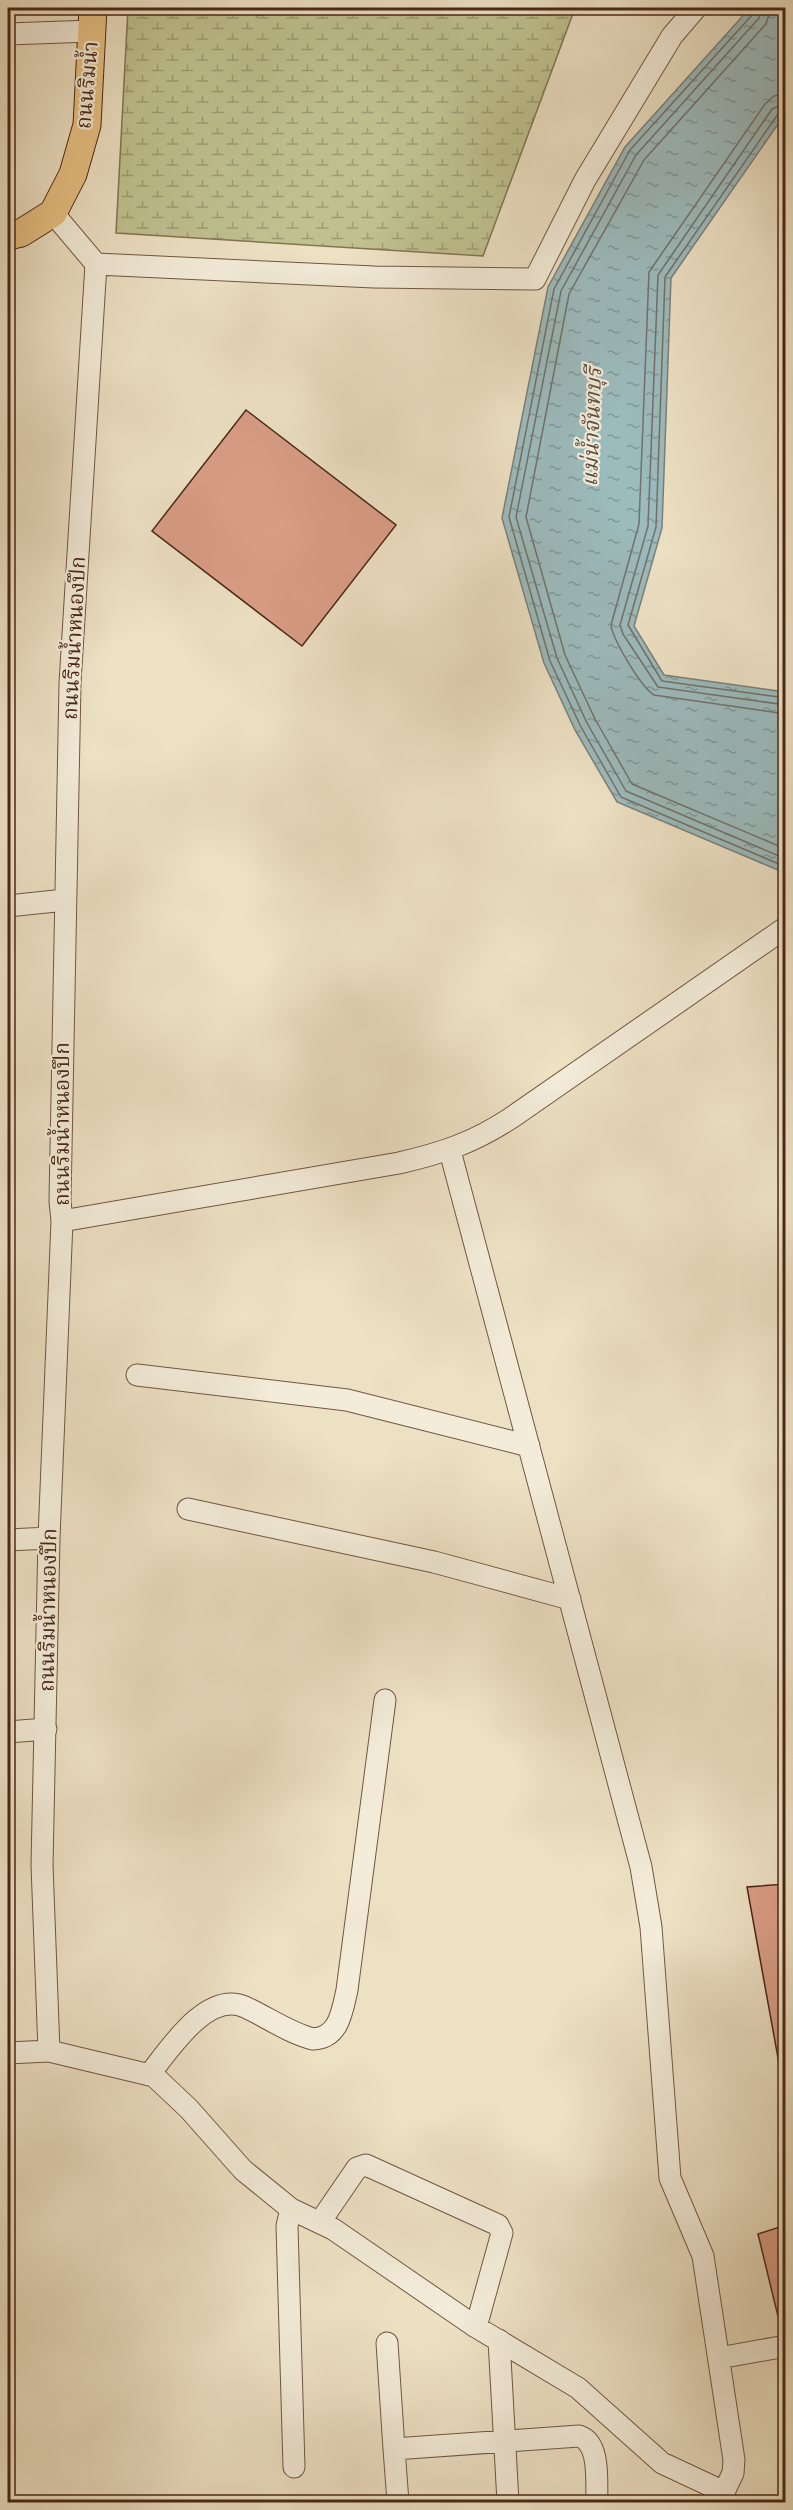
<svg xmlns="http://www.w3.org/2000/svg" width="793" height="2510" viewBox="0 0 793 2510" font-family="'Libre Caslon Text','Noto Serif Thai',serif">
<defs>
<pattern id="wetland-marsh" width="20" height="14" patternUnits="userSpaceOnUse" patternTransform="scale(1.5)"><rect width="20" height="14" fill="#bfc18f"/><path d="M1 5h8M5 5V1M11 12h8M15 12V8" fill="none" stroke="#9d9d74"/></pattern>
<pattern id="water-ripples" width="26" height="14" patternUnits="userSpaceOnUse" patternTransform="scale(1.5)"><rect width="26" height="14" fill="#9cbbbd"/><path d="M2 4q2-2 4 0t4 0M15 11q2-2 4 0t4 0" fill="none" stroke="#819899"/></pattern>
</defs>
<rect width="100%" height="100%" fill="#ede1c4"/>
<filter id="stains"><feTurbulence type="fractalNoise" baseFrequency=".00333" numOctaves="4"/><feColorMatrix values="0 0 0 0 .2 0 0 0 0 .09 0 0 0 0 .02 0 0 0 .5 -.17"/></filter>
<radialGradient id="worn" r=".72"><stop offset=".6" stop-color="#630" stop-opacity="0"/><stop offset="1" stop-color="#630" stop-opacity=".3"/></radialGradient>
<!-- wetland -->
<path fill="url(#wetland-marsh)" stroke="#847452" stroke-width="1.5" d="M128 8H254L256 16 303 8H575L483 256 116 233Z"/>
<!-- water -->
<path fill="url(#water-ripples)" stroke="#7b807a" stroke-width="1.5" d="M750 8H785V114L671 278 662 528 634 626 664 675 785 692V873L617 802 575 730 544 663 502 518 548 287 625 147Z"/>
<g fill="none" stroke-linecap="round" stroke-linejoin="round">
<!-- shore -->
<path stroke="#72716a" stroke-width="1.5" d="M754 8 753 14 630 150 554 289 509 517 550 661 581 727 621 797 786 867
M762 8 759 18 636 155 561 291 516 517 557 658 587 723 626 791 786 859
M771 8 766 24 644 160 569 294 526 517 565 655 595 719 632 784 786 849
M786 94 774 96 765 104 649 272 639 524 611 625C613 640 641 687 654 695L786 714
M786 103 772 109 658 275 648 526 620 625 623 634 658 687 786 705
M786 111 778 114 665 277 656 527 628 625 662 681 786 698"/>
</g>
<!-- building -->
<path fill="#da9e87" stroke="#492716" stroke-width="1.5" d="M246 410 396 525 302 646 152 531Z
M786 1884V2102L747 1887Z
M786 2225V2336L783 2337 758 2234Z"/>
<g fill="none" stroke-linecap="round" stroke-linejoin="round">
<!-- minor casing -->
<g stroke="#725642" stroke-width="23">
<path id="minor" d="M8 34 92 31
M96 264 374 277 535 279 585 180 672 36 696 8
M8 906 65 900
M450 1151 641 1867 651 1927 670 2178 703 2256 734 2460 733 2473 724 2492
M62 1221 399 1163C442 1153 473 1143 511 1118L785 928
M137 1375 347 1400 529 1446
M188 1509 434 1562 570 1599
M8 1540 49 1538
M8 1732 46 1729
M49 2051 42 1865 49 1538 62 1221 60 1201 70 683 96 264 53 213
M8 2053 49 2051 154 2076 189 2109 243 2170 291 2209 333 2229 476 2327 578 2388 662 2463 724 2492 726 2502
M149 2075C169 2050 207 1990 245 2007 267 2017 289 2033 313 2039 339 2038 342 2012 347 1990L385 1700
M291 2209 287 2226 294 2467
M320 2222 357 2168 366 2165 498 2225 502 2233 476 2327
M499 2340 508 2502
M387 2343 394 2449
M719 2358 786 2346
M398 2502 394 2449 579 2436C601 2443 596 2482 597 2502"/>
</g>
<!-- major casing -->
<g stroke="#492716" stroke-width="29">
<path id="major" d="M8 236 21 233 53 213 73 174 87 125 93 8"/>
</g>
<!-- minor -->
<use href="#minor" stroke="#f3ecd9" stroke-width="21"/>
<!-- major -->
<use href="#major" stroke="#e6c082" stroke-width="27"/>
</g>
<g text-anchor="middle" stroke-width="4.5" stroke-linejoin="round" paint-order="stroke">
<!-- street labels -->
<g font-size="21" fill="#492716" stroke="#f3ecd9">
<text transform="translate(87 85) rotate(-85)" y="7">ถนนริมน้ำ</text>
<text transform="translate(74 638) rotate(-87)" y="7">ถนนริมน้ำหนองปึก</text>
<text transform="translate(62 1124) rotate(-90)" y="7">ถนนริมน้ำหนองปึก</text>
<text transform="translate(48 1610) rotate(-89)" y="7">ถนนริมน้ำหนองปึก</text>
</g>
<!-- water labels -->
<g font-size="22" font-style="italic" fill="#5e4c40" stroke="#f3ecd9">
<text transform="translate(591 427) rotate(-88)" y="8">แม่น้ำจันทบุรี</text>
</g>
</g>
<!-- margin -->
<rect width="793" height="2510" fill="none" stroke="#ede1c4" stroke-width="30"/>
<rect x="9" y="9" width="775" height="2492" fill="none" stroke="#492716" stroke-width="3"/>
<rect x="15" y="15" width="763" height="2480" fill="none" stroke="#492716" stroke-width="1.5"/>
<rect width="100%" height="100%" filter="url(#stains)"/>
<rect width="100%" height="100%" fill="url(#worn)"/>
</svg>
